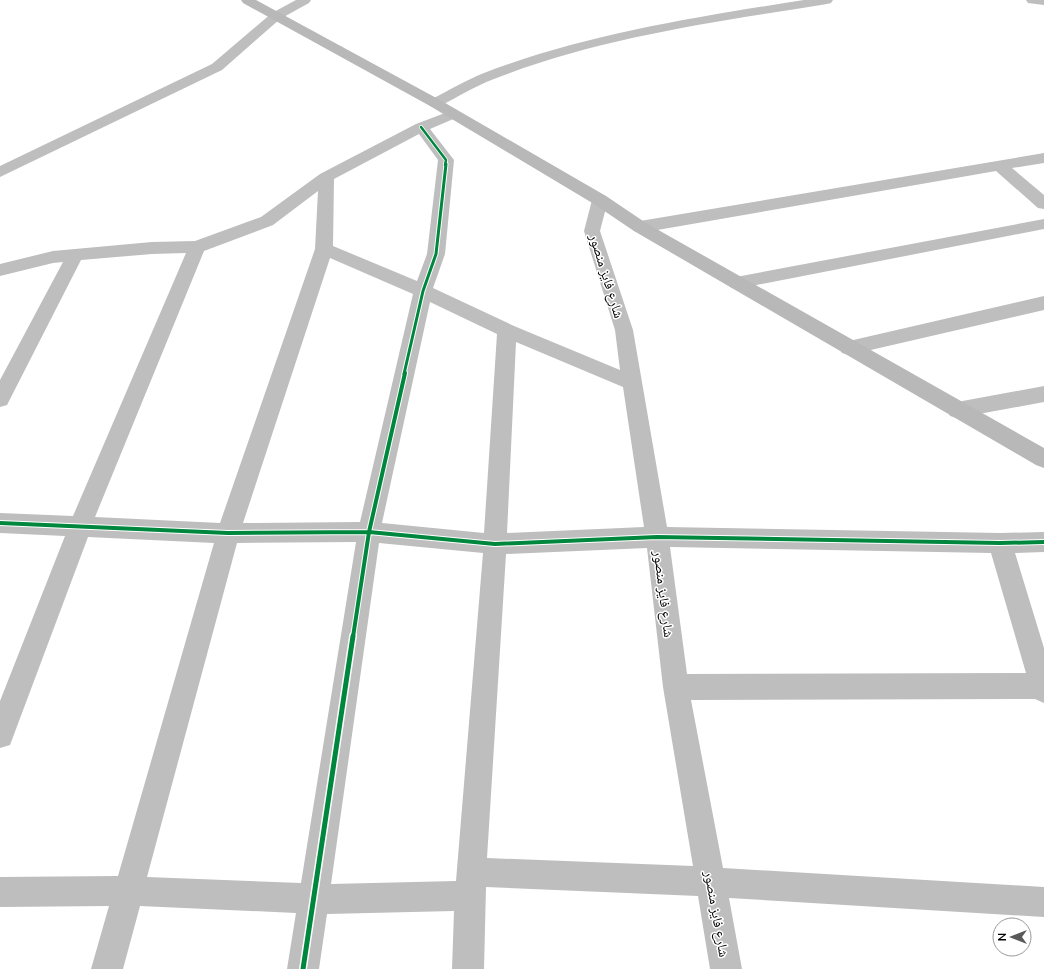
<svg xmlns="http://www.w3.org/2000/svg" width="1044" height="969" viewBox="0 0 1044 969" font-family="Mulish,'Noto Naskh Arabic',sans-serif">
<rect width="100%" height="100%" fill="#fff"/>
<g fill="none" stroke-linecap="round" stroke-linejoin="round">
<!-- minor -->
<path fill="#bebebe" fill-rule="evenodd" d="M296 0H311L309 3 280 19 222 70 0 177V166L212 64 272 13Z
M804 0H833L831 3 827 4C715 22 600 37 494 79 475 86 458 97 440 106L435 107 430 106 428 103 430 100C448 91 466 80 484 73 586 34 696 17 804 0Z
M1026 0H1044V5L1028 3Z
M453 110 458 111 460 114 458 117 430 129 454 160 445 254 433 288 514 326 620 370 615 330 584 231 592 200 594 196 600 195 606 196 608 200 600 231 633 330 667 527 1000 533 1044 532V552L1015 553 1044 648V703L1035 699 691 700 723 868 1044 887V917L729 898 742 969H710L698 896 486 887 484 969H452L454 911 327 914 319 969H287L296 913 140 906 123 969H91L109 906 0 907V877L118 876 214 543 88 537 10 745 0 748V701L65 536 0 533V513L73 516 186 253 152 254 81 260 7 405 0 407V380L63 262 53 263 0 276V264L53 251 152 242 195 241 261 217 320 174 416 124ZM419 134 438 160 427 254 417 281 333 246 334 179ZM318 191 315 249 220 523 95 517 204 251 273 225ZM330 258 413 294 360 522 243 523ZM430 302 497 334 484 533 382 523ZM516 342 623 387 644 527 507 533ZM356 542 301 883 147 877 237 543ZM379 543 483 553 456 881 331 884ZM670 547 991 553 1026 673 687 674ZM647 548 663 687 693 866 487 858 506 554Z
M1044 153V163L1012 168 1044 195V209L1038 208 996 171 640 233 634 231 632 227 634 223 640 221Z
M1044 219V229L736 289 730 287 727 283 730 279 736 277Z
M1044 296V310L849 355 842 353 839 348 842 343 849 341Z
M1044 386V402L957 418 950 416 947 410 950 404 957 402Z"/>
<!-- secondary -->
<path fill="#b8b8b8" fill-rule="evenodd" d="M241 0H256L440 100 606 196 646 223 1044 448V468L1036 465 634 231 594 204 430 106 243 3Z"/>
<!-- cycleway-far3 casing -->
<g stroke="#fff" stroke-width="4">
<path id="cycleway-far3" d="M421 127 446 160 445 165"/>
</g>
<!-- cycleway-far2 casing -->
<g stroke="#fff" stroke-width="5">
<path id="cycleway-far2" d="M404 374 423 291 436 254 446 164"/>
</g>
<!-- cycleway-far1 casing -->
<g stroke="#fff" stroke-width="6">
<path id="cycleway-far1" d="M0 523 228 533 369 532 495 544 657 537 1000 543 1044 542
M353 637 369 532 405 373"/>
</g>
<!-- cycleway casing -->
<g stroke="#fff" stroke-width="8">
<path id="cycleway" d="M303 969 353 636"/>
</g>
<!-- cycleway-far3 -->
<use href="#cycleway-far3" stroke="#00873e" stroke-width="2.5"/>
<!-- cycleway-far2 -->
<use href="#cycleway-far2" stroke="#00873e" stroke-width="3"/>
<!-- cycleway-far1 -->
<use href="#cycleway-far1" stroke="#00873e" stroke-width="4"/>
<!-- cycleway -->
<use href="#cycleway" stroke="#00873e" stroke-width="5"/>
</g>
<g text-anchor="middle" stroke-width="3" stroke-linejoin="round" paint-order="stroke">
<!-- street labels -->
<g font-size="14" fill="#000" stroke="#fff">
<text transform="translate(607 276) rotate(73)" y="5">شارع فايز منصور</text>
<text transform="translate(664 594) rotate(83)" y="5">شارع فايز منصور</text>
<text transform="translate(717 914) rotate(80)" y="5">شارع فايز منصور</text>
</g>
</g>
<!-- north arrow -->
<g transform="translate(1012 937) rotate(270)"><circle r="19" fill="#ffffff" stroke="#999999"/>
<path d="M0-3L7 15L0 10L-7 15Z" fill="#595959"/>
<text y="-6" font-size="11" font-weight="bold" text-anchor="middle" fill="#000000">N</text>
</g>
</svg>
